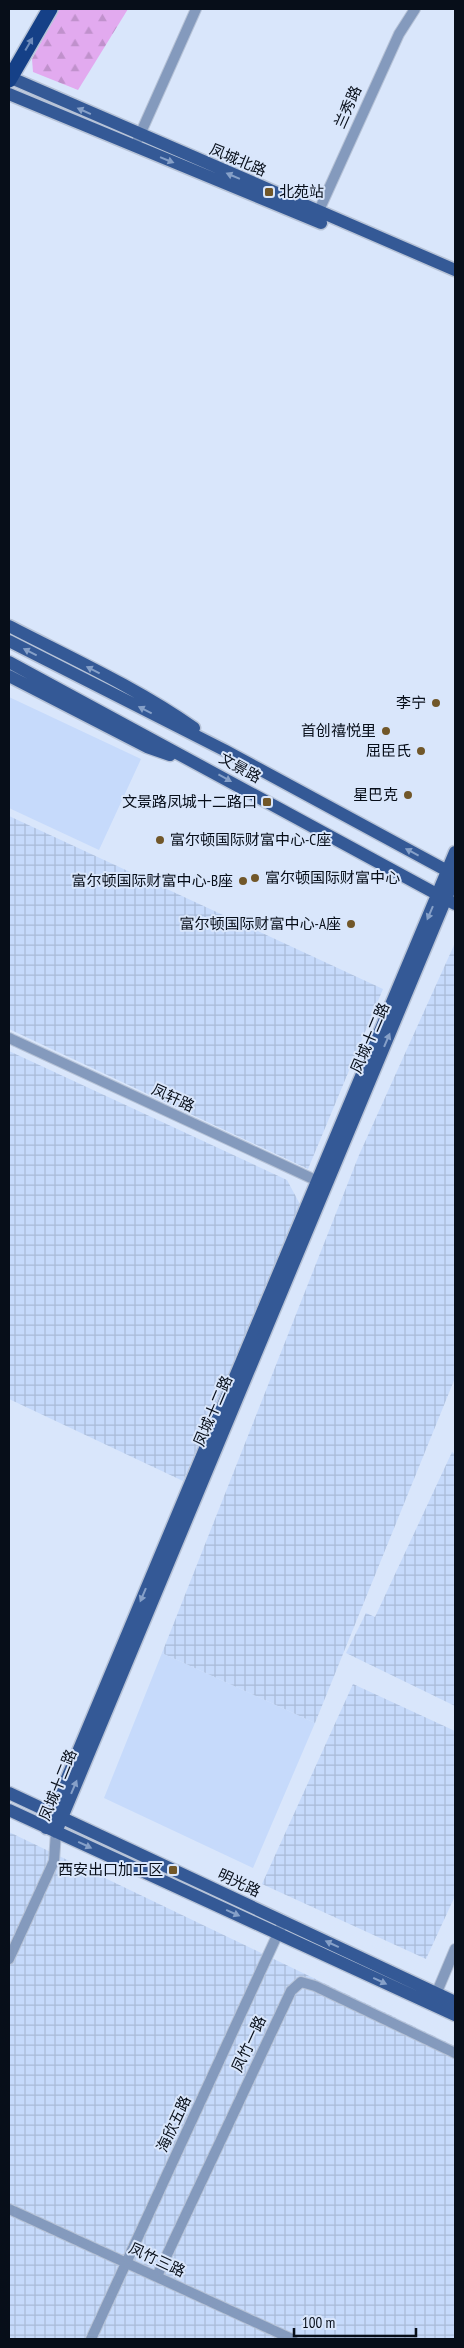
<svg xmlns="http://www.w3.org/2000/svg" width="464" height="2348" viewBox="0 0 464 2348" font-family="'PT Sans Narrow','Noto Sans SC',sans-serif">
<defs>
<pattern id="industrial-grid" width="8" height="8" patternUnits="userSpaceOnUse" patternTransform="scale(1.25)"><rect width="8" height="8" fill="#c6dafb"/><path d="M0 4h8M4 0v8" fill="none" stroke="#a9bad7"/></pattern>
<pattern id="forest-firs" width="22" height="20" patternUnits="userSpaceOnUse" patternTransform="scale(1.25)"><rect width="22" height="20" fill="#e2aaef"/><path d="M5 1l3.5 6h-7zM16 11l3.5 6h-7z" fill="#c091cc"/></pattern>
</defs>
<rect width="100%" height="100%" fill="#d9e6fb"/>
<!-- built -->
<path fill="#c6dafb" d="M9 697 141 759 99 850 9 808Z
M162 1653 315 1723 253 1868 104 1798Z"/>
<!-- industrial -->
<path fill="url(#industrial-grid)" d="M9 816 383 989 308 1169 9 1029Z
M455 943V1378L315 1723 162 1653 359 1155Z
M9 1051 287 1180 302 1208 183 1481 9 1399Z
M452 1452 455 1454V1706L346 1653 366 1613 375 1617Z
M353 1684 455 1731V1896L426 1959 262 1884Z
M9 1832 455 2046V2339H9Z"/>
<!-- forest -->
<path fill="url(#forest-firs)" d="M59 9H128L78 90 33 72 32 59Z"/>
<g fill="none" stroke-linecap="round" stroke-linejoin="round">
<!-- minor casing -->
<g stroke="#b7c3d7" stroke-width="12">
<path id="minor" d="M138 139 196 9
M316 217 399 34 415 9
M9 1038 324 1184
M9 1959 54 1861 56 1832
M434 1999 455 1949
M9 2209 292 2339
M157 2276 291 1991 301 1982 315 1986 455 2053
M91 2339 281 1927"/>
</g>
<!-- major casing -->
<g stroke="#b7c3d7" stroke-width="15">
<path id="major" d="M9 77 455 270
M9 94 321 223
M9 626C71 658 137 688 194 728
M9 641 224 750 453 874
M9 662 455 904
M9 676 147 747 170 755
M9 1793 455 2002
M9 1810 455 2015
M46 1828 455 852
M56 1832 455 877"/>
</g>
<!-- highway casing -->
<g stroke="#b7c3d7" stroke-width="18">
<path id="highway" d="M9 80 50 9"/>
</g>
<!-- minor -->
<use href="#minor" stroke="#849abd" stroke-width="10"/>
<!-- major -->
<use href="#major" stroke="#345996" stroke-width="12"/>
<!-- highway -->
<use href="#highway" stroke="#154087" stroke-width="15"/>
</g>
<!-- one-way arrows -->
<defs><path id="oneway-solid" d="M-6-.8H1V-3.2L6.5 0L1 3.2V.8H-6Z" transform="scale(1.25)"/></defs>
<use fill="#6d8bbb" href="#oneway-solid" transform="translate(29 44) rotate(-60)"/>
<g fill="#86a0c8">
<use href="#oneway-solid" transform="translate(84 111) rotate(-156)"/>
<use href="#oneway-solid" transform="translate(167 160) rotate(22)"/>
<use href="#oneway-solid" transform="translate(233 176) rotate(-157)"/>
<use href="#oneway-solid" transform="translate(30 652) rotate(-153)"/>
<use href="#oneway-solid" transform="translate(93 670) rotate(-153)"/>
<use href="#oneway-solid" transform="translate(145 710) rotate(-153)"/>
<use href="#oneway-solid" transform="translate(225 778) rotate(29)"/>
<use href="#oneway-solid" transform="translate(412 852) rotate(-152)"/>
<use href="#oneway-solid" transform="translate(430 913) rotate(113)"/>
<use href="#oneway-solid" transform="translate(387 1040) rotate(-67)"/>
<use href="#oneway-solid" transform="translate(143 1595) rotate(113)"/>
<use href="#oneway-solid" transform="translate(74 1787) rotate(-67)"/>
<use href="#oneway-solid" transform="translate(85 1845) rotate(25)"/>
<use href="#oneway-solid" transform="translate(233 1913) rotate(24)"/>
<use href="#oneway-solid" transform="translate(332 1944) rotate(-155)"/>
<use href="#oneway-solid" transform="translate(380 1981) rotate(25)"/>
</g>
<!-- markers -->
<g fill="#715729" stroke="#d9e6fb" stroke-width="2">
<rect x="264" y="187" width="10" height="10" rx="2.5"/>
<circle cx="436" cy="703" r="5"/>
<circle cx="386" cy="731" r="5"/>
<circle cx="421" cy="751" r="5"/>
<circle cx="408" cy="795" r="5"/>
<rect x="262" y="797" width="10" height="10" rx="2.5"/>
<circle cx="160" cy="840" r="5"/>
<circle cx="255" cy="878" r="5"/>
<circle cx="243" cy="881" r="5"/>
<circle cx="351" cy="924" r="5"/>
<rect x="168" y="1865" width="10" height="10" rx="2.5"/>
</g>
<g text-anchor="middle" stroke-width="4" stroke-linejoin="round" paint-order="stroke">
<!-- street labels -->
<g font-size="15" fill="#070e19" stroke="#d9e6fb">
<text transform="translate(348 107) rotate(-66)" y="5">兰秀路</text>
<text transform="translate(238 160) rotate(23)" y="5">凤城北路</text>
<text transform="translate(240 768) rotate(29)" y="5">文景路</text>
<text transform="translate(370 1038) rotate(-67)" y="5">凤城十二路</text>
<text transform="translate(173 1098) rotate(25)" y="5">凤轩路</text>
<text transform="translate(213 1411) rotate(-67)" y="5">凤城十二路</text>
<text transform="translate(58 1785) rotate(-68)" y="5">凤城十二路</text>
<text transform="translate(239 1883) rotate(25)" y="5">明光路</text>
<text transform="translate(249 2044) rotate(-65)" y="5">凤竹一路</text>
<text transform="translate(174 2124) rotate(-65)" y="5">海欣五路</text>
<text transform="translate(157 2260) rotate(25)" y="5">凤竹三路</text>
</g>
<!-- poi labels -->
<g font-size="15" fill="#070e19" stroke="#d9e6fb" text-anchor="end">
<text x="279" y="197" text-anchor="start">北苑站</text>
<text x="426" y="708">李宁</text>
<text x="376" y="736">首创禧悦里</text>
<text x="411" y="756">屈臣氏</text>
<text x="398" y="800">星巴克</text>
<text x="257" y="807">文景路凤城十二路口</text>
<text x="170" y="845" text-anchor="start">富尔顿国际财富中心-C座</text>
<text x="265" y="883" text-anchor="start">富尔顿国际财富中心</text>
<text x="233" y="886">富尔顿国际财富中心-B座</text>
<text x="341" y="929">富尔顿国际财富中心-A座</text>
<text x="163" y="1875">西安出口加工区</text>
</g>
</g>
<!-- border -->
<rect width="464" height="2348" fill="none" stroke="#070e19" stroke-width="20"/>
<!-- scale -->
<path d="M294 2328v8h122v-8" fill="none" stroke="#070e19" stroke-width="2.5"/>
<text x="302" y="2328" font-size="15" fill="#070e19" stroke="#d9e6fb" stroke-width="4" paint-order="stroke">100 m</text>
</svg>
